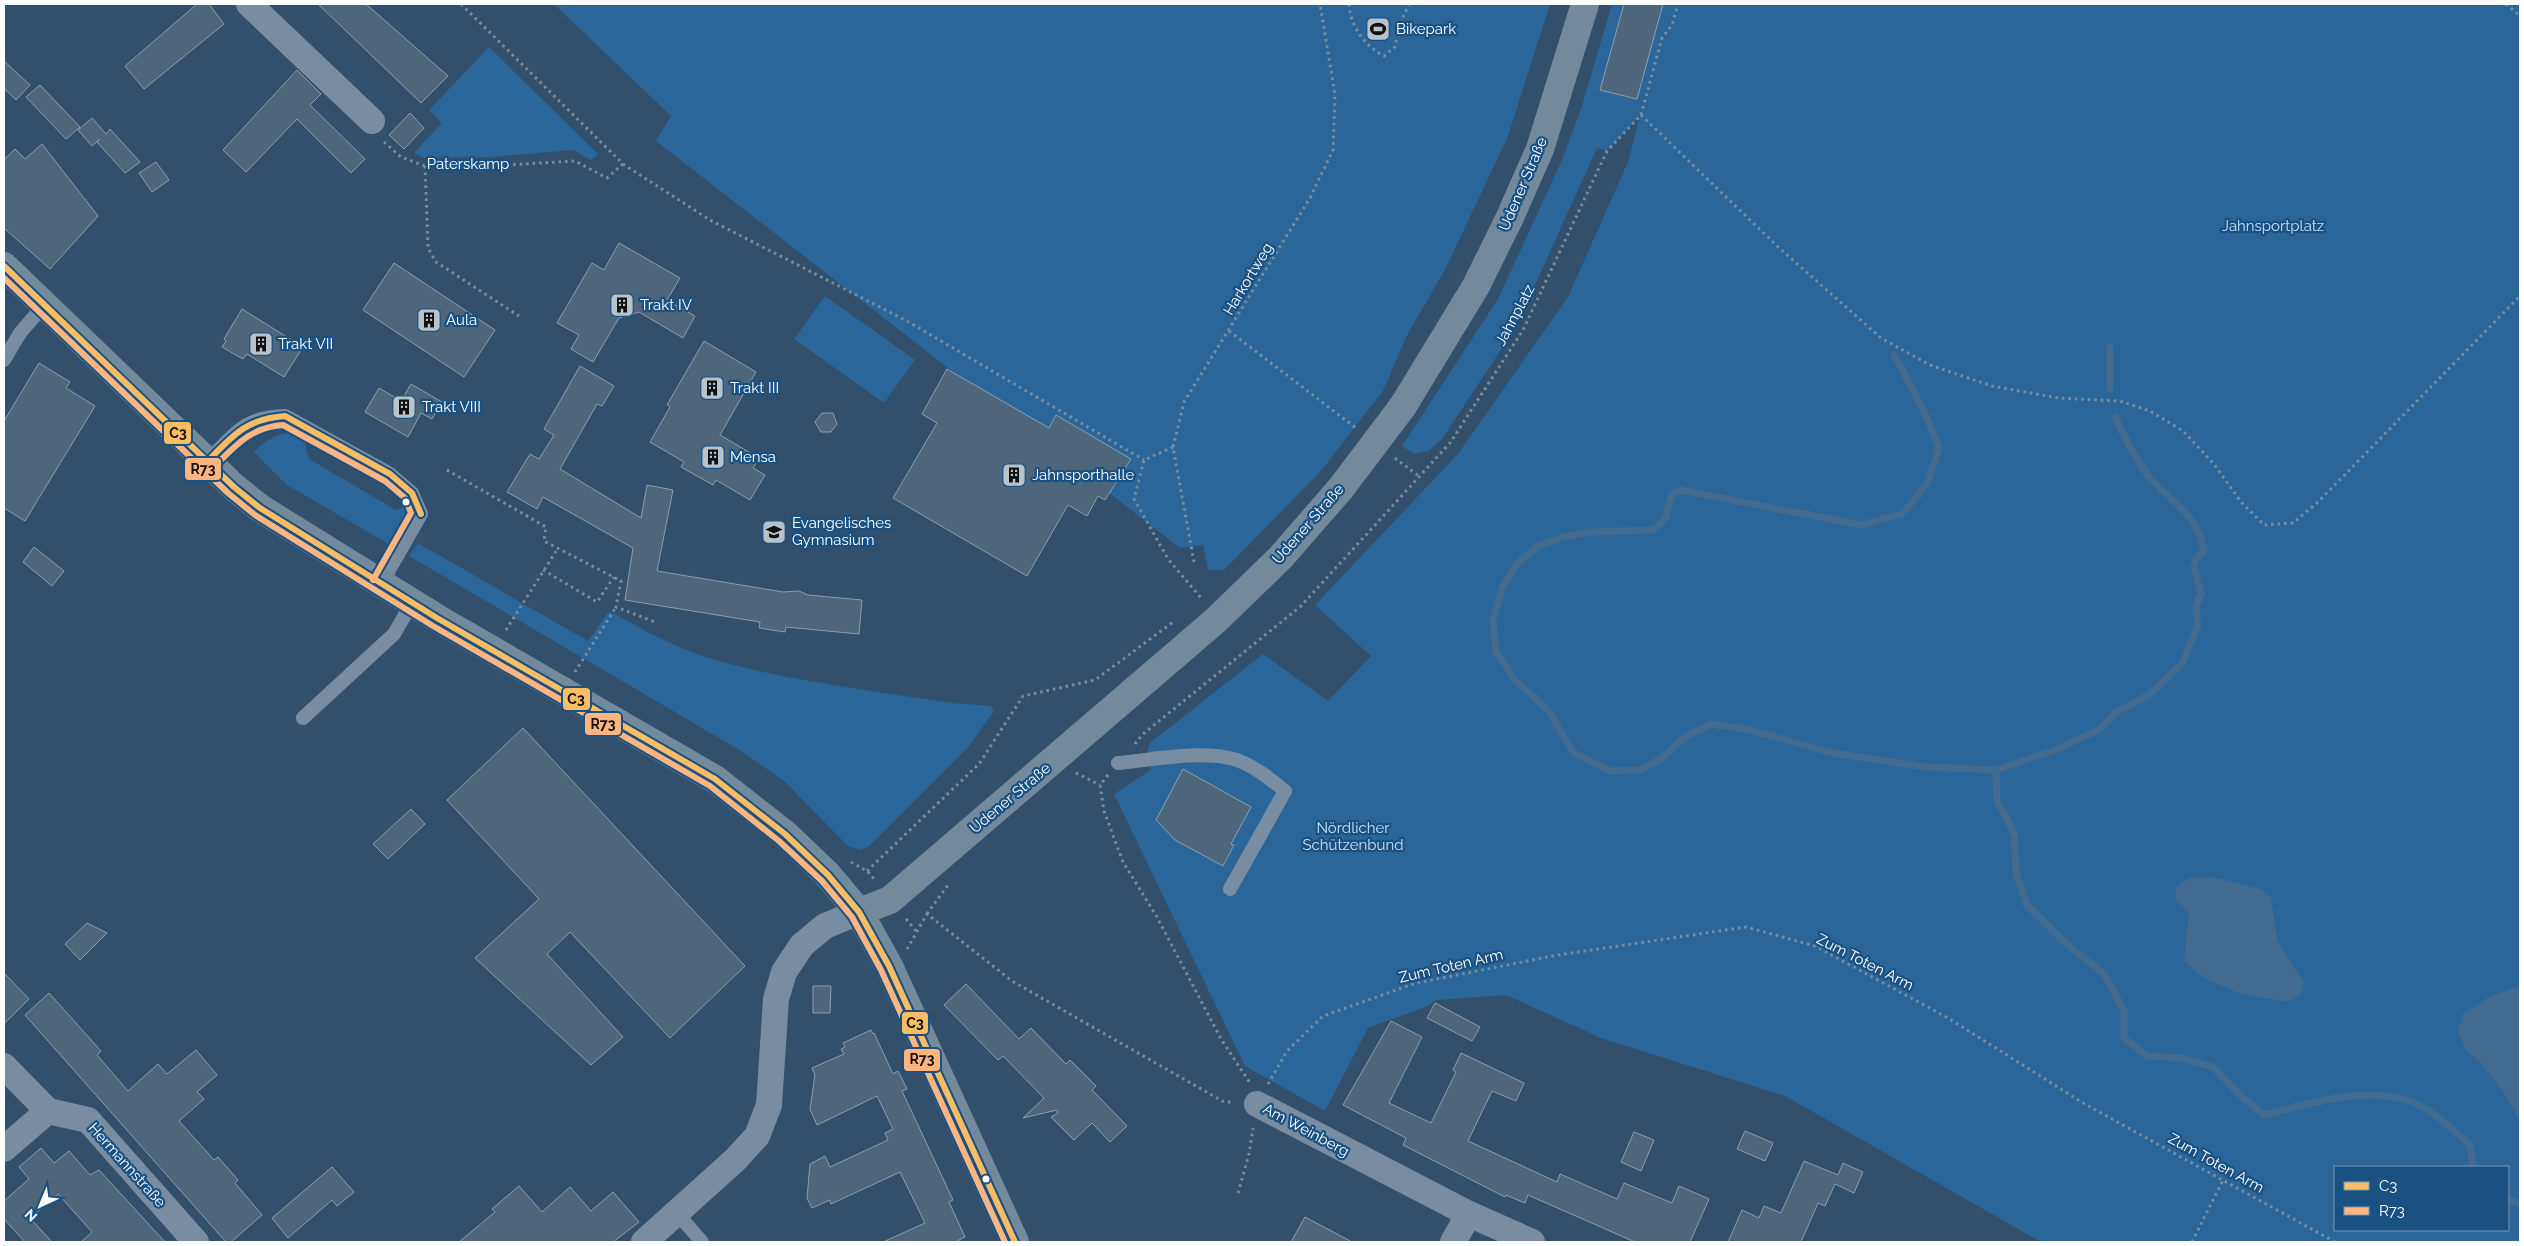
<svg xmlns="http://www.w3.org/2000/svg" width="2524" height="1246" viewBox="0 0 2524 1246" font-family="Raleway,sans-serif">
<rect width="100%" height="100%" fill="#32506b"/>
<!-- green -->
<path fill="#2a6699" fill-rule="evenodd" d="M554 4H1550L1508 136 1446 268 1407 335 1383 391 1320 472 1224 570H1208L1203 545 1180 548 656 141 671 116Z
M1612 4H2520V1242H2041L1785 1096 1601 1038 1506 995 1436 1000 1428 1006 1368 1028 1325 1111 1245 1066 1114 794 1151 770 1147 754 1150 743 1263 654 1328 701 1371 656 1315 605 1458 454 1568 297 1628 162 1640 116 1607 151 1597 148 1516 327 1442 439 1429 451 1414 454 1402 446 1498 299 1562 160 1581 109ZM2335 1167H2508V1230H2335Z
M489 47 598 154 591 160 573 150 490 157 425 158 414 153 442 123 429 110Z
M825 296 915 360 884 403 794 339Z
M295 432 303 436 309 459 396 510 416 504 392 546 287 485 254 452C266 439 277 434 295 432Z
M418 543 588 641 609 611C640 628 672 646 705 657 785 681 870 690 952 703L990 706 994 711 970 745 868 847 859 850 848 846 785 782 743 752 409 556Z"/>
<!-- water -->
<path fill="#436b8f" d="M2214 877 2260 889 2271 897 2277 941 2304 982 2301 994 2288 1002 2238 993 2204 978 2184 961 2189 914 2176 899V888L2188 878Z
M2517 987 2520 989V1120L2505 1094 2480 1062 2466 1051 2458 1031 2464 1013 2487 998Z"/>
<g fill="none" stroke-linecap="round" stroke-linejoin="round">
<!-- stream -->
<path stroke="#436b8f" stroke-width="7" d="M1894 355 1924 411 1939 448 1927 484 1902 514 1861 525 1680 490 1671 496 1666 518 1653 530 1589 532 1563 537 1538 546 1518 563 1503 586 1493 619 1496 651 1515 680 1548 710 1573 752 1610 771 1641 770 1662 758 1685 737 1711 724 1746 729 1833 753 1925 767 1996 770 2055 750 2099 730 2115 713 2150 694 2182 664 2198 625 2196 606 2201 593 2194 567 2195 560 2204 550C2196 512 2173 504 2150 478 2135 460 2126 437 2115 417
M2110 389V347
M1996 770 1997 801 2014 833 2016 873 2027 905 2065 943 2104 974 2124 1010V1038L2147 1056 2182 1058 2213 1067 2245 1100 2265 1115C2310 1103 2358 1088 2404 1099 2428 1105 2452 1129 2470 1145L2473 1167
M2508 1199 2520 1204"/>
</g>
<!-- building -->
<path fill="#4e667c" stroke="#8b9eaf" d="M197 4H209L224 24 144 89 125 66Z
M318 4H366L448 76 421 103Z
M1624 4H1663L1637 99 1600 90Z
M4 61 30 85 16 100 4 88Z
M297 70 321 94 310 105 365 159 351 173 297 119 246 172 223 150Z
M40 85 80 127 66 139 26 97Z
M410 113 424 128 404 149 389 135Z
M92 118 106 134 110 129 140 162 125 173 97 142 100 139 92 146 78 130Z
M42 144 98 216 50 269 4 228V160L15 149 25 159Z
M156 162 169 180 152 192 139 173Z
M619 243 680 278 667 300 695 316 683 338 639 312 619 318 593 362 571 349 579 335 557 323 592 263 604 270Z
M394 263 495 330 464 377 363 310Z
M242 309 303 347 284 377 247 354 243 359 222 347 226 341 224 339Z
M704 341 756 372 720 435 759 458 753 468 765 475 750 500 716 480 713 485 681 467 684 462 650 442 670 407 667 405Z
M39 363 70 382 66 388 95 406 25 521 4 508V421Z
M580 366 614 386 602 406 597 404 560 469 641 518 647 485 673 490 657 571 783 592 799 591 808 595 862 600 859 634 786 627 785 632 759 628 760 622 625 600 633 548 543 497 537 509 507 492 530 454 539 459 554 435 544 429Z
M947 369 1049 428 1056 415 1131 459 1105 500 1098 496 1087 516 1068 505 1027 576 893 498 937 423 922 414Z
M411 384 442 402 432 419 421 413 408 437 365 412 379 388 401 401Z
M822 413H833L837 424 831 432H821L815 422Z
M34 547 64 571 52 586 23 562Z
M523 728 745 966 670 1038 570 932 547 954 623 1037 591 1065 475 958 539 899 447 800Z
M1183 769 1251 807 1231 844 1234 845 1223 866 1175 840 1156 820Z
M411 809 425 824 388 859 373 844Z
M87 923 107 933 80 960 65 944Z
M4 973 29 999 4 1024Z
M966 984 1019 1039 1031 1028 1066 1064 1070 1060 1096 1086 1092 1090 1127 1126 1110 1142 1092 1123 1074 1140 1051 1117 1058 1113 1057 1110 1023 1118 1044 1098 1003 1056 998 1060 944 1005Z
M813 986H831L830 1013H813Z
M49 993 101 1051 97 1055 128 1091 158 1064 167 1074 196 1050 217 1075 197 1092 204 1099 179 1121 214 1160 218 1157 238 1180 235 1183 262 1215 231 1242H226L25 1015Z
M1435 1003 1480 1027 1472 1041 1427 1018Z
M1391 1021 1422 1037 1389 1103 1431 1123 1456 1072 1453 1070 1461 1053 1524 1083 1516 1101 1492 1091 1468 1141 1557 1182 1560 1174 1617 1199 1624 1183 1672 1203 1679 1186 1709 1199 1690 1242H1635L1528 1195 1525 1203 1506 1195 1505 1197 1403 1145 1406 1138 1343 1105Z
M871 1030 873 1034 874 1033 893 1074 898 1071 907 1089 902 1091 953 1200 949 1202 965 1237 955 1242H883L925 1223 900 1172 831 1204 830 1200 812 1208 807 1198 810 1164 825 1156 830 1167 888 1140 885 1133 893 1129 877 1096 817 1125 810 1109 815 1075 812 1068 844 1054 841 1049 845 1047 843 1043Z
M1745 1131 1773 1143 1765 1161 1737 1149Z
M1634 1132 1654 1140 1641 1171 1621 1162Z
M41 1148 54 1163 69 1151 90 1175 99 1170 165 1242H81L92 1232 58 1194 30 1218 52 1242H25L4 1219V1201L29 1179 19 1167Z
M1804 1161 1838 1175 1843 1163 1863 1172 1854 1193 1835 1184 1825 1206 1818 1203 1801 1242H1728L1742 1210 1759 1218 1764 1206 1781 1213Z
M332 1167 354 1192 337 1206 332 1200 288 1238 272 1218Z
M519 1186 542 1212 570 1187 591 1211 613 1192 639 1222 613 1242H459L495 1212 492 1209Z
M1305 1217 1352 1242H1291Z"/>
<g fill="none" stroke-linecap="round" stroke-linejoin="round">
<!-- path -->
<path stroke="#788da1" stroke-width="3" stroke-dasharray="2.5 4" stroke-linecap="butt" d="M461 4 623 164 710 220 907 321 1144 460
M1349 4C1350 25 1364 46 1384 56L1395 47 1399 26 1409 4
M2506 4 2520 16
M1641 115 1777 246 1881 338 1930 365 1992 386 2058 398 2120 401 2150 411 2183 431 2214 464 2241 502 2264 525 2293 523 2318 502 2520 296
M384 142 401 157 425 166H489L575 161 607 178 623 164
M425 166 428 248 436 262 519 316
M1229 331 1356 428
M1173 447 1144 460 1134 499 1168 559 1202 599
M1395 458 1420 477
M447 470 546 527 544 541 621 581 616 607 655 622
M1194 562 1173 447 1184 402 1310 198 1333 150 1335 95 1320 4
M543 570 597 602 614 577
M506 630 558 548
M575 672 616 607
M1135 744 1143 734 1301 606 1450 443 1523 330 1607 151 1641 115 1662 38 1672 25 1678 4
M1076 773 1100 785
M1108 775 1100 785 1104 811 1123 862 1157 917 1221 1039 1250 1083
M851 862 867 871 874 879
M867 871 979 764 1023 696 1095 680 1173 622
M927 914 948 885
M906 919 917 932
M907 949 927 914 1012 981 1224 1102H1234
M1268 1084 1287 1051 1323 1016 1416 983 1558 955 1746 927 1815 946 1948 1018 2083 1103 2335 1242
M1238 1193 1249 1154 1253 1128
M2192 1242 2223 1180"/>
<!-- lane -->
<path stroke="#788da1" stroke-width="14" d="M4 360 20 333 45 304
M207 462C235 434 243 417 285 416L390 474 412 493 421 514 381 584
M303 718 394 634 412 603
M1118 763C1154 760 1203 749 1237 760 1254 766 1272 780 1285 791L1230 889
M677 1213 702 1242"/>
<!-- street -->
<path stroke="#788da1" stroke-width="26" d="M249 4 372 121
M4 1066 48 1111 88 1120 196 1242
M1257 1104 1469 1214 1532 1242
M4 1149 48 1111
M644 1242 735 1160 757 1136 769 1105 776 999 784 972 802 945 825 926 859 912
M1453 1242 1469 1214"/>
<!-- secondary -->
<path stroke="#738a9d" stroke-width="28" d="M4 266 234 487 260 508 437 618 715 779 785 834 828 875 859 912 889 966 1015 1242
M1403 406 1476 286 1510 217 1540 149 1585 4
M859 912 890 900 1215 621 1281 557 1341 488"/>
<!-- secondary-bridge -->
<path stroke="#738a9d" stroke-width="28" d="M1341 488 1403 406"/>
<!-- bus-1 casing -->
<g stroke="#1a5183" stroke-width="10">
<path id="bus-1" d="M4 266 234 487 260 508 437 618 715 779 785 834 828 875 859 912 889 966 1015 1242
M207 462C233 435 246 419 285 416L390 474 412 493 421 514"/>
</g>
<!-- bus-2 casing -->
<g stroke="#1a5183" stroke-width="10">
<path id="bus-2" d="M4 278 228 493 255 515 433 626 710 786 779 841 822 881 852 917 881 970 1005 1242
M213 468C235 446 251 427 283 425L385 481 405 498 411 513 373 580"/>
</g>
<!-- bus-1 -->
<use href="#bus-1" stroke="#fabd65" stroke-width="6"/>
<!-- bus-2 -->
<use href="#bus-2" stroke="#ffb580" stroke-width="6"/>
</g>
<!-- icons -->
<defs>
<g id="stadium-square" transform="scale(1.25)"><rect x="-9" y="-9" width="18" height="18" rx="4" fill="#b7c2cb" stroke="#1a5183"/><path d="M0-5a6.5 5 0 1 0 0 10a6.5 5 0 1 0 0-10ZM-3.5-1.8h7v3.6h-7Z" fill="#111"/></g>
<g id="building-square" transform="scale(1.25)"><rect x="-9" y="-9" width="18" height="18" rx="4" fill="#b7c2cb" stroke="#1a5183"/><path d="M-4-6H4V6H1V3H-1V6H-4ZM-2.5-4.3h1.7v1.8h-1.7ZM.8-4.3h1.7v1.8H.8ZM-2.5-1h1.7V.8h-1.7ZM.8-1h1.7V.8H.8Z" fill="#111"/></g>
<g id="school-square" transform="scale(1.25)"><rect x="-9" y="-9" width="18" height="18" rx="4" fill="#b7c2cb" stroke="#1a5183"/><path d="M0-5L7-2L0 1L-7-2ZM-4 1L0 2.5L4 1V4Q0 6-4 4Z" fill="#111"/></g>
</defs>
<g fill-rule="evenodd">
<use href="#stadium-square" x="1378" y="29"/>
<use href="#building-square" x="622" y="305"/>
<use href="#building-square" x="429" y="320"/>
<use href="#building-square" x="261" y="344"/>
<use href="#building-square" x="712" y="388"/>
<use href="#building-square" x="404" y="407"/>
<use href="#building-square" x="713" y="457"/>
<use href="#building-square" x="1014" y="475"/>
<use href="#school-square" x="774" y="532"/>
</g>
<!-- markers -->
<g fill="#fff" stroke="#1a5183" stroke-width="2">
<circle cx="406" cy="502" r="4.5"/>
<circle cx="986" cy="1179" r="4.5"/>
</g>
<g text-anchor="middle" stroke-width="4.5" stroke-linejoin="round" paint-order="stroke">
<!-- poi labels -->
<g font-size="15" fill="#fff" stroke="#1a5183" text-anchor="start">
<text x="1396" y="34">Bikepark</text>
<text x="640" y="310">Trakt IV</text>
<text x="446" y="325">Aula</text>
<text x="278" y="349">Trakt VII</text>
<text x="730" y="393">Trakt III</text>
<text x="422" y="412">Trakt VIII</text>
<text x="730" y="462">Mensa</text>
<text x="1032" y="480">Jahnsporthalle</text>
<text x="792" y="528">Evangelisches<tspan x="792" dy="17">Gymnasium</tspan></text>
</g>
<!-- street labels -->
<g font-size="15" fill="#fff" stroke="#1a5183">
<text x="468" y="169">Paterskamp</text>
<text transform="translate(1523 184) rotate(-67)" y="5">Udener Straße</text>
<text transform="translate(1248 279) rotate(-59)" y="5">Harkortweg</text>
<text transform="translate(1515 315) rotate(-62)" y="5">Jahnplatz</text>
<text transform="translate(1308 524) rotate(-49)" y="5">Udener Straße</text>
<text transform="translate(1010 798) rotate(-40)" y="5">Udener Straße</text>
<text transform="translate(1865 962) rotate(27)" y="5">Zum Toten Arm</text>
<text transform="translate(1451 966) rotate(-13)" y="5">Zum Toten Arm</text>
<text transform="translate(1306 1130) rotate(28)" y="5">Am Weinberg</text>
<text transform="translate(2216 1163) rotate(29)" y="5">Zum Toten Arm</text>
<text transform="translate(127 1165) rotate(48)" y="5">Hermannstraße</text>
</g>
<!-- park labels -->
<g font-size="15" fill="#c3e0f8" stroke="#1a5183">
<text x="2273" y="231">Jahnsportplatz</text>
<text x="1353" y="833">Nördlicher<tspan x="1353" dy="17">Schützenbund</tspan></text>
</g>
</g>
<g stroke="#1a5183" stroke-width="2">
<rect x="163" y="421" width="29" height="24" rx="5" fill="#fabd65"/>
<rect x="184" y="457" width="38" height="24" rx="5" fill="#ffb580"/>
<rect x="562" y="687" width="29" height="24" rx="5" fill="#fabd65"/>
<rect x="584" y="712" width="38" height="24" rx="5" fill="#ffb580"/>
<rect x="901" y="1011" width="28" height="24" rx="5" fill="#fabd65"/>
<rect x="903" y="1048" width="38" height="24" rx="5" fill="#ffb580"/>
</g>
<g font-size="14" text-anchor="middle" font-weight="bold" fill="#111">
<text x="178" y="438">C3</text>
<text x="203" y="474">R73</text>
<text x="576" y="704">C3</text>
<text x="603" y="729">R73</text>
<text x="915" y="1028">C3</text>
<text x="922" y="1064">R73</text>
</g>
<!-- border -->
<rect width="2524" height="1246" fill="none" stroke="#ffffff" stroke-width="10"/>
<!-- legend -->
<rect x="2334" y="1166" width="175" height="65" fill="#1a5183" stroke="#7697b5"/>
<rect x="2344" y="1182" width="25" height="8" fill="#fabd65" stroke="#7697b5"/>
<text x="2379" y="1191" font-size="15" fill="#ffffff">C3</text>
<rect x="2344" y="1207" width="25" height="8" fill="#ffb580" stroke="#7697b5"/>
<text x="2379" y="1216" font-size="15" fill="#ffffff">R73</text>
<!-- north arrow -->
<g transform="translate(40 1206) rotate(224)" stroke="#1a5183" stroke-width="4" paint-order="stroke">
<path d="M0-4L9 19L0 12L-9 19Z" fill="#ffffff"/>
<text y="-8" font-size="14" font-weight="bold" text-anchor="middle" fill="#ffffff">N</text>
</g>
</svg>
